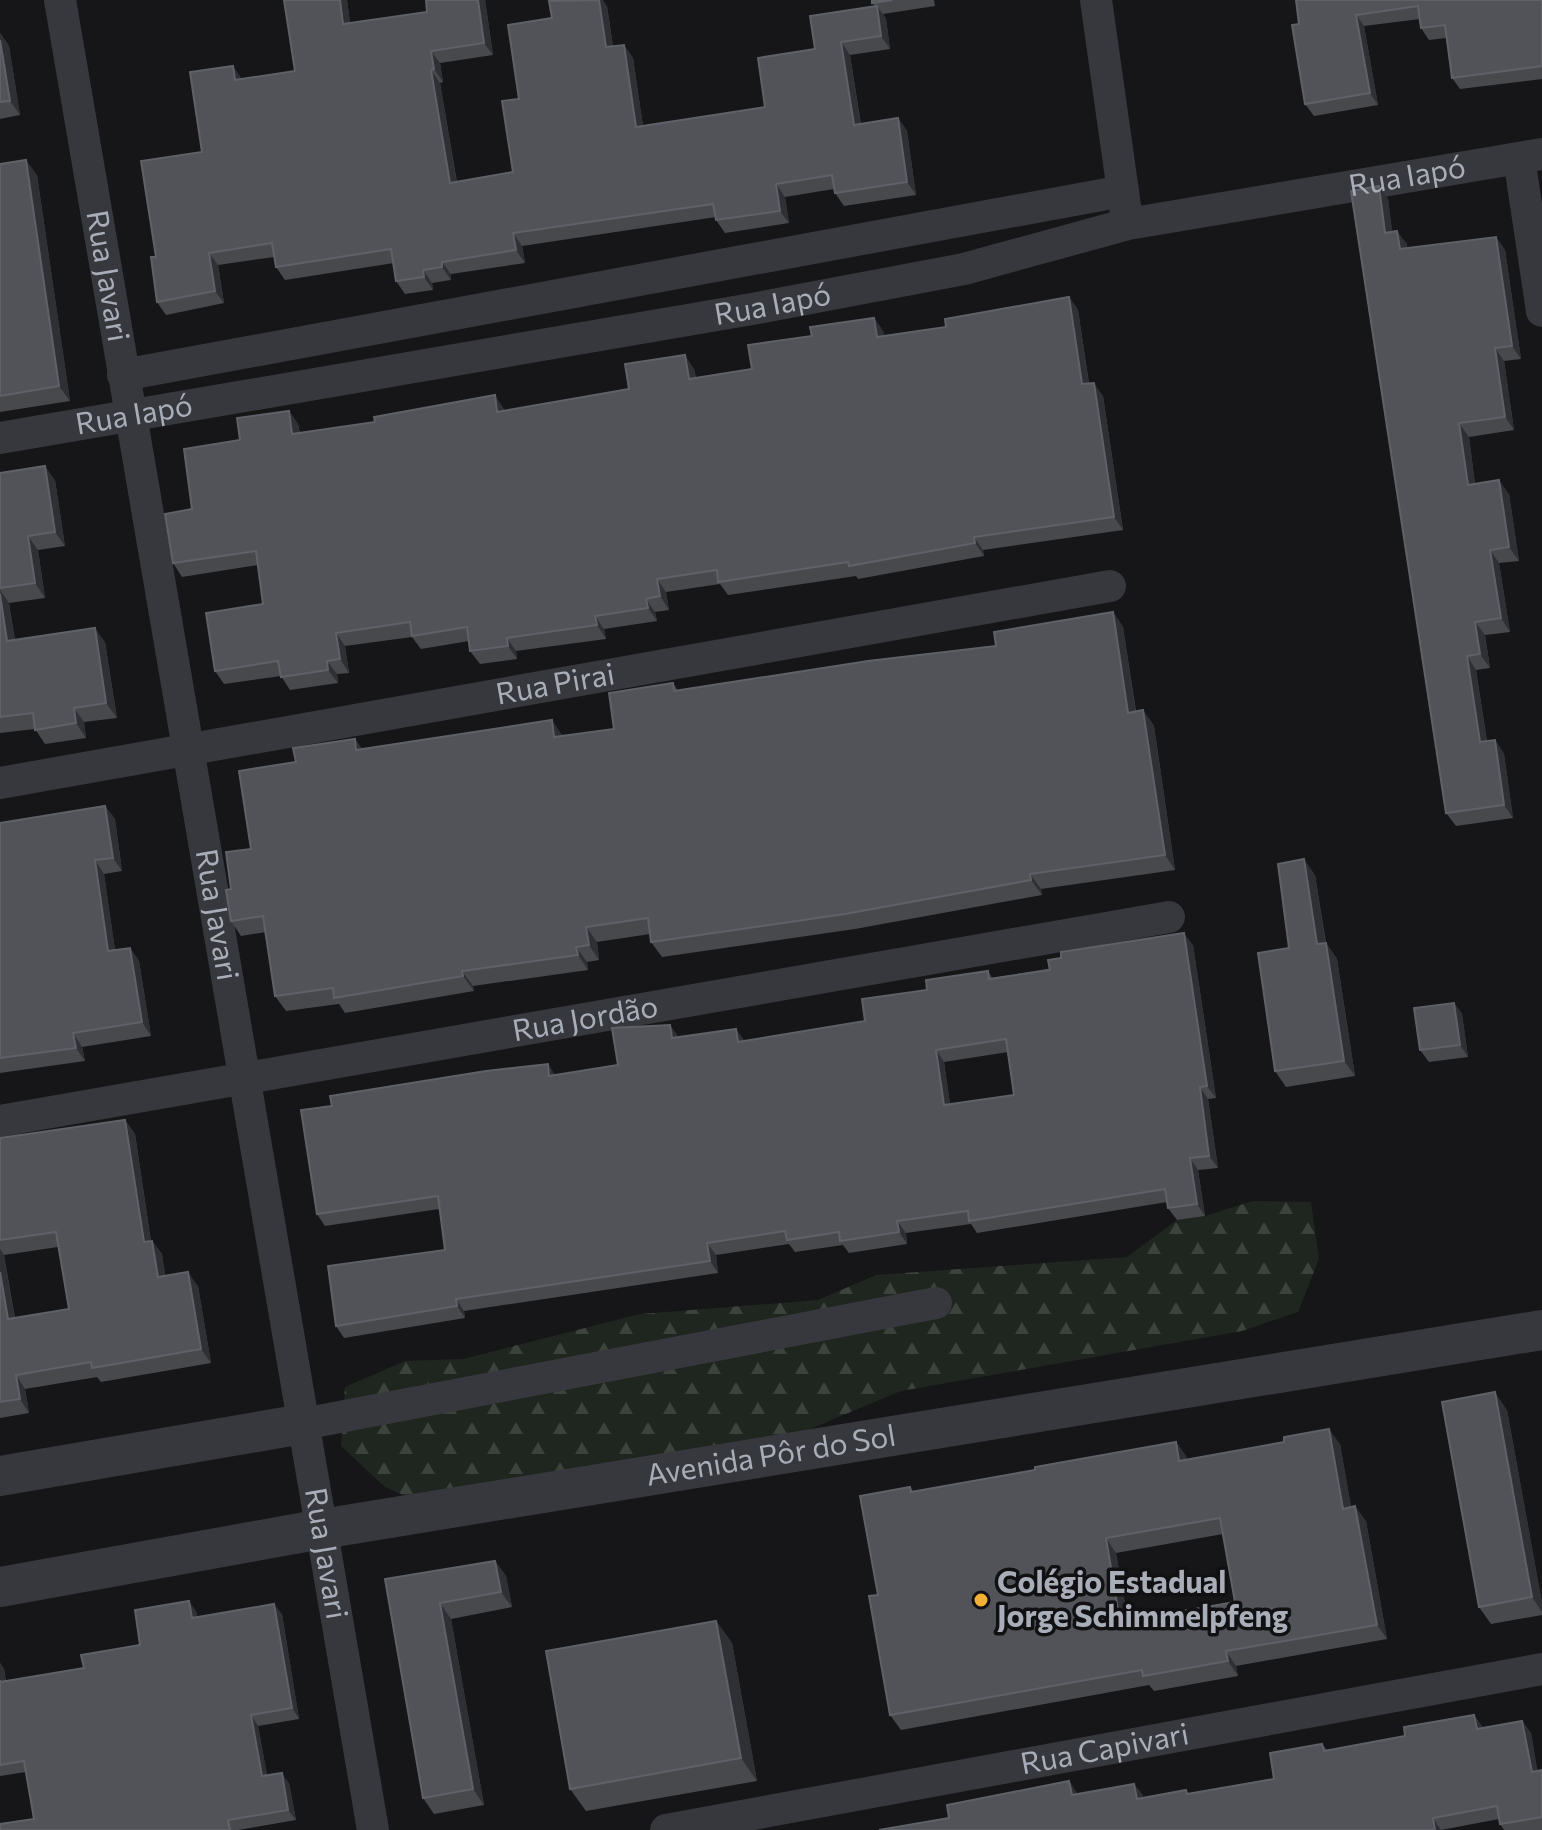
<svg xmlns="http://www.w3.org/2000/svg" width="1542" height="1830" viewBox="0 0 1542 1830" font-family="Commissioner,sans-serif">
<defs>
<pattern id="forest-firs" width="22" height="20" patternUnits="userSpaceOnUse" patternTransform="scale(2)"><rect width="22" height="20" fill="#1e261f"/><path d="M5 1l3.5 6h-7zM16 11l3.5 6h-7z" fill="#3c433d"/></pattern>
</defs>
<rect width="100%" height="100%" fill="#161618"/>
<!-- forest -->
<path fill="url(#forest-firs)" d="M1253 1201 1311 1202 1319 1259 1298 1312 1242 1331 901 1391 733 1461 441 1512 385 1487 341 1446 345 1387 405 1361 463 1359 640 1314 818 1300 876 1275 1127 1257 1177 1220 1205 1216Z"/>
<g fill="none" stroke-linecap="round" stroke-linejoin="round">
<!-- minor -->
<g stroke="#37383d" stroke-width="32">
<path id="s1" d="M60 0 373 1830"/>
<path d="M1096 0 1126 213"/>
<path d="M1519 158 1542 311"/>
<path d="M123 375 1123 191"/>
<path id="s2" d="M0 438 752 309 964 269 1128 224 1542 154"/>
<path id="s3" d="M0 783 1110 586"/>
<path id="s4" d="M0 1121 1169 917"/>
<path d="M303 1424 936 1303"/>
<path id="s5" d="M666 1830 1542 1669"/>
</g>
<!-- tertiary -->
<g stroke="#37383d" stroke-width="40">
<path d="M0 1476 303 1424"/>
<path id="s6" d="M0 1587 322 1529 1542 1330"/>
</g>
</g>
<!-- wall -->
<path fill="#47494d" fill-rule="evenodd" d="M284 0H347L350 23 427 12 426 0H485L493 55 440 63 443 82 440 83 457 182 513 172 519 99 552 18 607 6 613 46 624 45 633 58 643 126 765 107 815 49 874 6 872 0H934L935 6 883 14 886 19 890 49 850 55 861 124 898 118 907 131 916 195 844 206 835 193 834 189 785 197 789 223 725 233 716 220V217L522 246 525 263 451 274V280L432 283 433 290 405 294 396 281 394 263 285 280 276 267 274 257 218 265 224 303 166 315 157 302 156 257 202 152 242 79 295 71Z
M1296 0H1542V79L1460 89 1452 78 1446 38 1429 40 1421 28 1420 19 1364 26 1378 105 1314 116 1305 104 1299 24Z
M0 33 9 46 20 115 0 119Z
M0 164 37 175 70 401 0 412Z
M1379 186 1388 199 1392 231 1407 244V248L1496 237 1505 250 1521 359 1504 361 1514 430 1469 437 1475 484 1509 494 1519 561 1499 563 1510 632 1485 635 1490 668 1476 670 1487 741 1495 740 1504 754 1513 818 1456 826 1446 813Z
M1069 297 1078 310 1089 383 1103 396 1123 530 983 550 984 556 858 579 856 576 728 595 720 584 666 592 669 610 655 612 657 621 604 629 606 639 516 651 517 659 480 664 470 651 469 641 421 649 412 637 345 646 349 673 337 674 338 683 290 690 281 676 224 684 215 671 263 604 258 565 182 577 173 563 192 509 240 440 289 411 298 424 300 433 504 409 505 411 629 389 694 369 696 378 752 369 812 336 874 318 883 331 884 336 946 327Z
M0 473 55 480 65 546 38 550 45 598 9 603 15 640 105 642 117 718 84 722 86 738 45 744 35 729 0 733Z
M1113 612 1123 627 1136 711 1143 710 1154 726 1175 870 1041 889 1042 895 855 929 662 957 651 942 650 934 597 942 599 960 587 962 588 970 473 986 474 991 345 1013 339 1004 286 1011 275 996 266 932 241 936 231 921V889L296 762 355 739 362 749 562 736 614 729 673 683 678 691 996 646Z
M105 806 115 819 122 871 104 874 115 950 130 948 139 961 151 1036 82 1047 85 1061 0 1073V823Z
M1315 875 1326 943 1337 959 1355 1076 1286 1087 1275 1071 1289 948Z
M1193 945 1216 1098 1208 1099 1218 1168 1198 1170 1205 1216 1177 1220 1168 1208 1167 1202 977 1233 971 1224 906 1233 907 1244 849 1253 843 1245 795 1252 789 1244 716 1255 718 1273 464 1311 465 1318 344 1338 336 1326 445 1250 439 1209 325 1226 317 1214 555 1075 618 1065 679 1037 745 1041 865 1021 927 990 988 971 992 978ZM1008 1052 1014 1095 950 1104 944 1062Z
M1454 1003 1462 1014 1468 1057 1429 1062 1420 1050Z
M125 1120 135 1134 151 1241H152L162 1254 165 1276 198 1286 211 1363 101 1382 97 1377 25 1389 29 1413 0 1418V1138ZM58 1247 69 1309 15 1318 4 1255Z
M1507 1410 1542 1603V1615L1491 1624 1479 1607Z
M1176 1442 1186 1456 1187 1460 1340 1444 1351 1507 1366 1521 1387 1639 1236 1666 1238 1676 1154 1691 1149 1685 901 1730 890 1715 878 1595 910 1487 913 1491 1035 1470ZM1223 1534 1235 1602 1128 1621 1116 1553Z
M495 1561 506 1576 512 1607 451 1619 484 1805 434 1814 423 1798 385 1579Z
M196 1611 197 1617 282 1614 299 1719 258 1726 267 1775 289 1783 296 1820 238 1830H0L34 1819 26 1772 0 1776V1663L4 1669 6 1681 84 1668 140 1645Z
M716 1621 732 1643 757 1781 586 1811 570 1789Z
M1474 1715 1483 1728 1522 1721 1531 1733 1537 1771 1542 1770V1830H1504L1500 1824 1499 1819 1441 1830H879L949 1818 1069 1781 1077 1794 1143 1795V1798L1189 1794 1274 1779 1322 1744 1327 1750 1405 1736Z"/>
<!-- shaded-wall -->
<path fill="#2f3033" d="M340 0H347L352 37 343 24Z
M478 0H485L493 55 484 43Z
M599 0H603L607 6 615 60 606 47Z
M877 6 886 19 890 49 881 36Z
M1356 15 1364 26 1378 105 1370 93Z
M0 33 9 46 20 115 10 101 0 40Z
M841 42 850 55 863 138 854 125Z
M624 45 633 58 645 140 636 127Z
M431 51 440 63 443 82 434 69Z
M233 66 242 79 235 80Z
M431 70 440 83 459 196 450 183Z
M898 118 907 131 916 195 907 182Z
M26 160 37 175 70 401 59 386Z
M776 184 785 197 789 223 780 211Z
M1379 186 1388 199 1394 246 1385 233Z
M1397 231 1407 244 1409 262 1400 249Z
M513 233 522 246 525 263 516 250Z
M1496 237 1505 250 1521 359 1512 346Z
M209 253 218 265 224 303 215 291Z
M442 262 451 274V280L442 267Z
M423 270 432 283 433 290 424 277Z
M1069 297 1078 310 1091 398 1082 384Z
M874 318 883 331 886 351 877 337Z
M1495 348 1504 361 1514 430 1505 417Z
M685 355 694 369 698 392 689 379Z
M1094 383 1103 396 1123 530 1114 517Z
M495 395 504 409 507 425 497 412Z
M289 411 298 424 302 447 292 434Z
M1459 423 1469 437 1477 499 1468 485Z
M45 466 55 480 65 546 55 532Z
M1499 480 1509 494 1519 561 1509 547Z
M28 536 38 550 45 598 35 583Z
M974 537 983 550 984 556 975 543Z
M1490 550 1499 563 1510 632 1501 618Z
M657 579 666 592 669 610 660 596Z
M0 590 9 603 17 656 7 641Z
M646 599 655 612 657 621 648 608Z
M1113 612 1123 627 1138 728 1128 713Z
M595 616 604 629 606 639 597 625Z
M1475 622 1485 635 1490 668 1480 654Z
M95 628 105 642 117 718 106 703Z
M336 633 345 646 349 673 340 659Z
M507 638 516 651 517 659 508 646Z
M1467 656 1476 670 1489 756 1480 742Z
M327 661 337 674 338 683 328 670Z
M74 708 84 722 86 738 76 723Z
M1143 710 1154 726 1175 870 1165 855Z
M552 720 562 735 554 737Z
M355 739 365 754 356 750Z
M1495 740 1504 754 1513 818 1504 805Z
M105 806 115 819 122 871 113 858Z
M1304 859 1315 875 1328 960 1317 944Z
M95 860 104 874 117 964 108 951Z
M1030 874 1041 889 1042 895 1031 880Z
M586 927 597 942 599 960 589 945Z
M1184 933 1193 945 1216 1098 1207 1086Z
M1326 943 1337 959 1355 1076 1344 1061Z
M576 947 587 962 588 970 578 955Z
M130 948 139 961 151 1036 142 1022Z
M462 971 473 986 474 991 463 976Z
M1454 1003 1462 1014 1468 1057 1460 1045Z
M670 1025 679 1037 672 1038Z
M736 1029 745 1041 738 1042Z
M73 1033 82 1047 85 1061 76 1048Z
M936 1050 944 1062 952 1117 944 1105Z
M548 1064 556 1076H549Z
M1200 1087 1208 1099 1218 1168 1209 1156Z
M125 1120 135 1134 153 1256 144 1242Z
M1190 1158 1198 1170 1205 1216 1197 1204Z
M897 1221 906 1233 907 1244 899 1232Z
M152 1241 162 1254 168 1291 158 1277Z
M707 1243 716 1255 718 1273 710 1261Z
M0 1249 4 1255 17 1333 8 1319 0 1272Z
M188 1272 198 1286 211 1363 201 1349Z
M456 1299 464 1311 465 1318 457 1306Z
M16 1375 25 1389 29 1413 20 1399Z
M1495 1392 1507 1410 1542 1603V1612L1532 1597Z
M1329 1429 1340 1444 1354 1523 1343 1509Z
M1176 1442 1186 1456 1190 1476 1179 1461Z
M1355 1506 1366 1521 1387 1639 1377 1625Z
M1106 1538 1116 1553 1131 1637 1120 1622Z
M495 1561 506 1576 512 1607 501 1592Z
M189 1601 196 1611 199 1628 192 1618Z
M440 1603 451 1619 484 1805 473 1789Z
M274 1604 282 1614 299 1719 292 1708Z
M716 1621 732 1643 757 1781 741 1758Z
M1226 1651 1236 1666 1238 1676 1228 1661Z
M0 1663 4 1669 7 1692 0 1682Z
M251 1715 258 1726 269 1786 262 1776Z
M1474 1715 1482 1727 1485 1741 1477 1729Z
M1522 1721 1531 1733 1540 1784 1532 1772Z
M282 1773 289 1783 296 1820 288 1810Z
M1069 1781 1077 1793 1080 1807 1072 1795Z
M1134 1784 1143 1795 1145 1811 1137 1799Z
M1433 1818 1441 1830H1435Z"/>
<!-- building -->
<path fill="#525359" stroke="#5f6168" stroke-width="2" fill-rule="evenodd" d="M284 0H340L343 24 427 12 426 0H478L484 43 431 51 434 69 431 70 450 183 513 172 502 101 519 99 508 25 552 18 549 1 599 0 606 47 624 45 636 127 765 107 758 58 815 49 810 16 877 6 881 36 841 42 854 125 898 118 907 182 835 193 832 175 776 184 780 211 716 220 713 204 513 233 516 250 442 262V267L423 270 424 277 396 281 391 249 276 267 272 243 209 253 215 291 157 302 151 257H156L141 161 202 152 190 72 233 66 235 80 295 71Z
M872 0H892L872 3Z
M1296 0H1542V66L1452 78 1445 25 1421 28 1418 6 1356 15 1370 93 1305 104 1292 25 1299 24Z
M0 40 10 101 0 102Z
M26 160 59 386 0 396V164Z
M1379 186 1385 233 1397 231 1400 249 1496 237 1512 346 1495 348 1505 417 1459 423 1468 485 1499 480 1509 547 1490 550 1501 618 1475 622 1480 654 1467 656 1480 742 1495 740 1504 805 1446 813 1351 191Z
M1069 297 1082 384 1094 383 1114 517 974 537 975 543 849 566 848 562 718 582 717 570 657 579 660 596 646 599 648 608 595 616 597 625 507 638 508 646 470 651 467 627 412 636 410 622 336 633 340 659 327 661 328 670 281 677 278 661 215 671 206 613 263 604 256 551 173 563 165 514 192 509 184 449 240 440 237 418 289 411 292 434 375 422 374 417 495 395 497 412 629 389 625 364 685 355 689 379 752 369 748 345 812 336 810 327 874 318 877 337 946 327 945 319Z
M45 466 55 532 28 536 35 583 0 588V473Z
M0 594 7 641 95 628 106 703 74 708 76 723 35 730 33 713 0 717Z
M1113 612 1128 713 1143 710 1165 855 1030 874 1031 880 845 914 651 942 648 918 586 927 589 945 576 947 578 955 462 971 463 976 334 998 333 988 275 996 263 916 231 921 226 890 231 889 226 852 251 849 239 771 296 762 293 748 355 739 356 750 552 720 554 737 614 729 609 693 673 683 674 691 868 661 996 646 994 632Z
M105 806 113 858 95 860 108 951 130 948 142 1022 73 1033 76 1048 0 1058V823Z
M1304 859 1317 944 1326 943 1344 1061 1275 1071 1258 953 1289 948 1278 864Z
M1184 933 1207 1086 1200 1087 1209 1156 1190 1158 1197 1204 1168 1208 1165 1189 969 1221 968 1211 897 1221 899 1232 840 1241 839 1232 787 1240 785 1231 707 1243 710 1261 456 1299 457 1306 336 1326 328 1266 445 1250 438 1196 317 1214 301 1110 332 1106 330 1096 486 1071 548 1064 549 1076 618 1065 612 1028 670 1025 672 1038 736 1029 738 1042 865 1021 862 999 927 990 926 980 988 971 989 979 1050 970 1048 960 1061 958V952ZM1006 1039 1014 1095 944 1105 936 1050Z
M1454 1003 1460 1045 1420 1050 1414 1008Z
M125 1120 144 1242 152 1241 158 1277 188 1272 201 1349 92 1368 91 1362 16 1375 20 1399 0 1402V1272L8 1319 69 1309 56 1232 0 1240V1138Z
M1495 1392 1532 1597 1479 1607 1442 1402Z
M1329 1429 1343 1509 1355 1506 1377 1625 1226 1651 1228 1661 1143 1676 1142 1670 890 1715 869 1596 878 1595 860 1496 910 1487 911 1492 1035 1470V1467L1176 1442 1179 1461 1284 1442V1437ZM1220 1518 1235 1602 1120 1622 1106 1538Z
M495 1561 501 1592 440 1603 473 1789 423 1798 385 1579Z
M189 1601 192 1618 274 1604 292 1708 251 1715 262 1776 282 1773 288 1810 228 1820 230 1830H0V1824L34 1819 24 1761 0 1765V1680V1682L84 1668 81 1655 140 1645 135 1610Z
M716 1621 741 1758 570 1789 546 1651Z
M1474 1715 1477 1729 1522 1721 1532 1772 1542 1770V1817L1500 1824 1497 1806 1433 1818 1435 1830H879L949 1818 947 1805 1069 1781 1072 1795 1134 1784 1137 1799 1186 1790 1187 1794 1274 1779 1270 1753 1322 1744 1324 1751 1405 1736 1404 1727Z"/>
<!-- markers -->
<circle fill="#f2b134" stroke="#111113" stroke-width="3" cx="981" cy="1600" r="8"/>
<g text-anchor="middle" stroke-width="7" stroke-linejoin="round" paint-order="stroke">
<!-- street labels -->
<g font-size="30" fill="#a8adb8" stroke="#111113">
<text dy="10" stroke="none"><textPath href="#s2" startOffset="1432">Rua Iapó</textPath></text>
<text dy="10" stroke="none"><textPath href="#s1" startOffset="280">Rua Javari</textPath></text>
<text dy="10" stroke="none"><textPath href="#s2" startOffset="784">Rua Iapó</textPath></text>
<text dy="10" stroke="none"><textPath href="#s2" startOffset="136">Rua Iapó</textPath></text>
<text dy="10" stroke="none"><textPath href="#s3" startOffset="564">Rua Pirai</textPath></text>
<text dy="10" stroke="none"><textPath href="#s1" startOffset="928">Rua Javari</textPath></text>
<text dy="10" stroke="none"><textPath href="#s4" startOffset="594">Rua Jordão</textPath></text>
<text dy="10" stroke="none"><textPath href="#s6" startOffset="782">Avenida Pôr do Sol</textPath></text>
<text dy="10" stroke="none"><textPath href="#s1" startOffset="1576">Rua Javari</textPath></text>
<text dy="10" stroke="none"><textPath href="#s5" startOffset="446">Rua Capivari</textPath></text>
</g>
<!-- poi labels -->
<g font-size="30" font-weight="bold" fill="#a8adb8" stroke="#111113" text-anchor="start">
<text x="997" y="1593">Colégio Estadual<tspan x="997" dy="34">Jorge Schimmelpfeng</tspan></text>
</g>
</g>
</svg>
